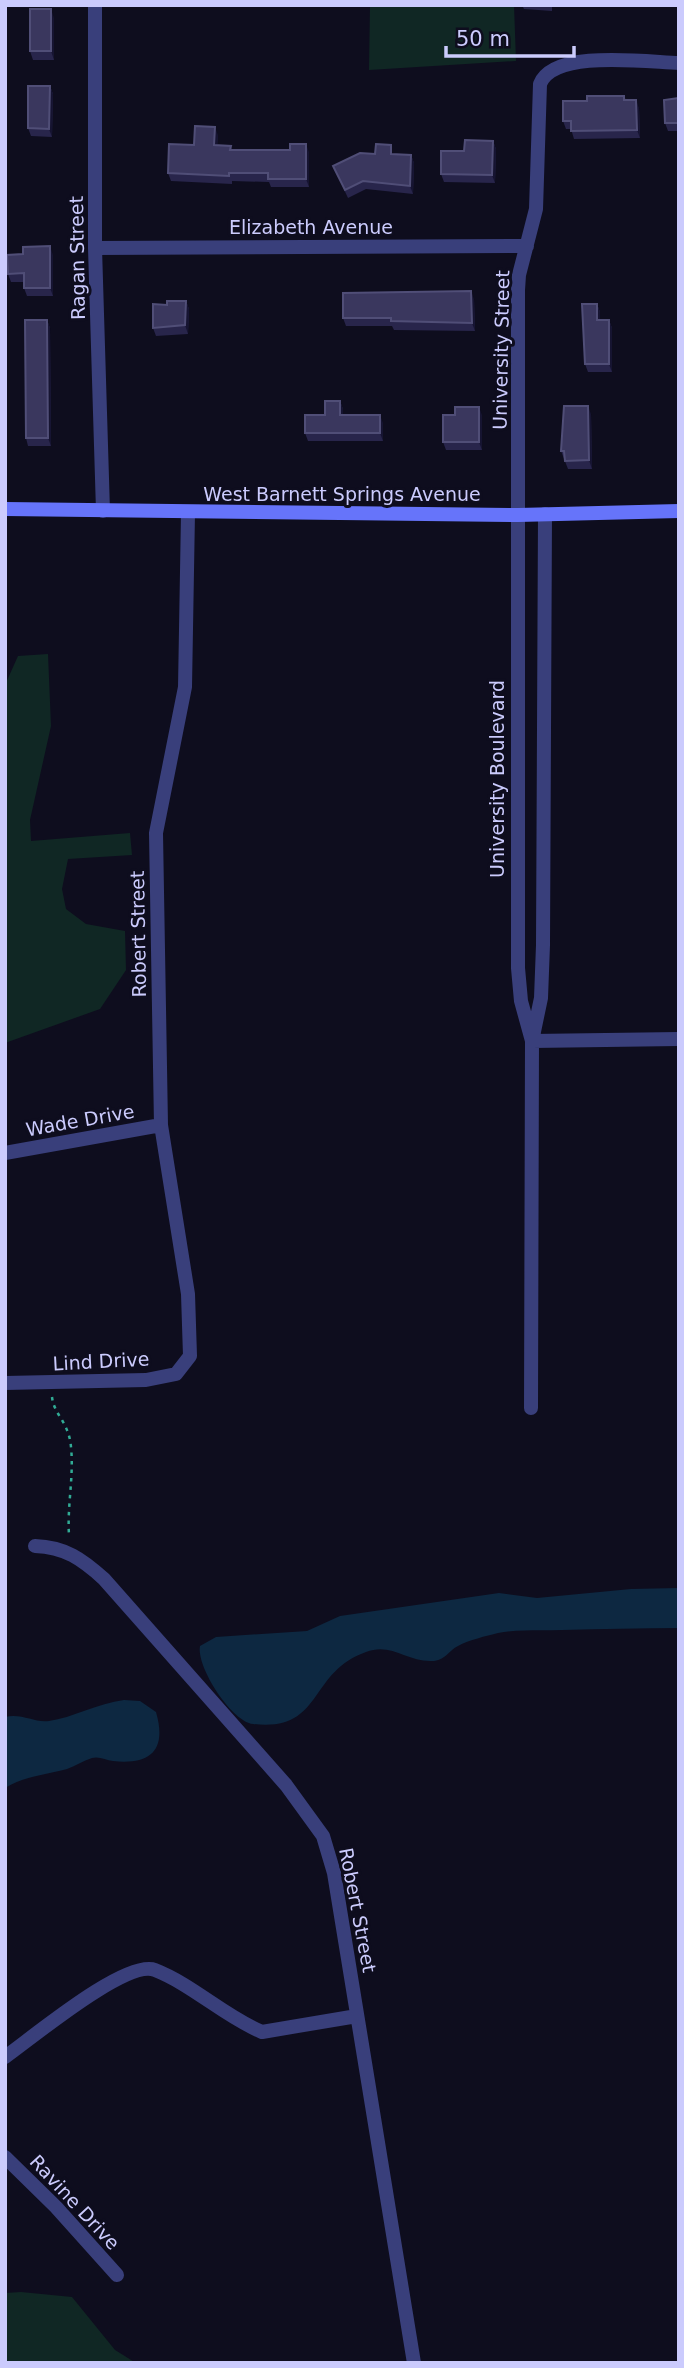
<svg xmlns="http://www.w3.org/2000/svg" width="684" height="2368" viewBox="0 0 684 2368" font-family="'DejaVu Sans',sans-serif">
<rect width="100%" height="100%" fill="#0e0d1e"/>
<!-- green -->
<path fill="#102724" d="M370 5H514L516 61 369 70Z
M48 654 51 726 30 820 31 841 130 833 132 855 68 859 62 889 66 909 86 924 125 931 126 970 100 1009 5 1043V685L18 656Z
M21 2292 72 2297 115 2350 136 2363H5V2293Z"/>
<!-- water -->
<path fill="#0d2841" d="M679 1588V1628C640 1628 601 1629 562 1630 541 1631 519 1629 498 1633 486 1636 469 1640 458 1646 448 1651 445 1661 432 1661 407 1662 391 1642 366 1652 307 1673 324 1732 253 1724 232 1722 196 1667 200 1646L216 1637 307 1631 340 1616 499 1593 537 1598 631 1589Z
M124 1700 140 1701 156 1712C167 1750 151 1765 113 1761 106 1760 99 1756 92 1758 83 1761 75 1766 67 1769 45 1775 25 1776 5 1788V1717C22 1713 34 1723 49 1721 72 1718 98 1703 124 1700Z"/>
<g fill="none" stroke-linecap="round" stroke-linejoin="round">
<!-- path -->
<path stroke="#31ab95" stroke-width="2.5" stroke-dasharray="3.5 5" stroke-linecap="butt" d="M52 1397C54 1415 69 1422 71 1447 74 1477 67 1506 69 1535"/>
<!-- street -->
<path stroke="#393f7b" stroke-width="14" d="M95 5V248L103 511
M95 248 527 246
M532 1041 521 1001 518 968V290L519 275 536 209 540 84C554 49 646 62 679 63
M532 1041 679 1039
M5 1153 161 1125
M5 1383 146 1380 176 1374 190 1356 188 1294 161 1125 156 833 185 687 188 513
M531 1408 532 1041 541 998 543 945 545 514
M35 1546C65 1547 82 1559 104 1579L286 1785 323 1836 334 1873 414 2363
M5 2057C32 2038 126 1959 155 1970 193 1985 224 2016 262 2032L357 2016
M5 2157 56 2207 117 2275"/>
<!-- secondary -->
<path stroke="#6674fa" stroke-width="14" d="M5 509 518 515 679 511"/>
</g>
<!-- wall -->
<path fill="#28254b" d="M522 5H552V11L524 9Z
M54 18V60H33L30 51Z
M50 86 53 94 52 137 31 136 28 128Z
M624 96 626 100 639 108 640 138 574 139 571 129H566L563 121 587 101Z
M679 98V131H668L665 123Z
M218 135 217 145 231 146 232 150 309 152V187H271L269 182 232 181V184L171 181 168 173 194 145Z
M493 141 496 149 495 183 444 182 441 174 464 151Z
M394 154 411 155 414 163 413 194 366 189 348 198 333 166Z
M53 255V296H27L24 288V282H11L8 274Z
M474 299 475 331 394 330 392 326H346L343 318Z
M186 301 189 309 188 334 156 336 153 328Z
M597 304 600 312V320H609L612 328V372H588L585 364Z
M47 320 50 328 51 446H28L26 438Z
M340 401 343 409V415L383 423V441H308L305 433Z
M591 414 592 469H568L561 451Z
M455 415H482V450H446L443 442Z"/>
<!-- shaded-wall -->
<path fill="#161431" d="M51 9 54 18V60L51 51Z
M50 86 53 94 52 137 49 129Z
M636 100 639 108 640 138 637 130Z
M215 127 218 135 217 153 214 145Z
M493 141 496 149 495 183 492 175Z
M306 144 309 152V187L306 179Z
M411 155 414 163 413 194 410 186Z
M50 246 53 255V296L50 288Z
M471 291 474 299 475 331 472 323Z
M186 301 189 309 188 334 185 325Z
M597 304 600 312V328L597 320Z
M47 320 50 328 51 446 48 438Z
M609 320 612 328V372L609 364Z
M340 401 343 409V423L340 415Z
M588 406 591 414 592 469 589 460Z
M479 407 482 415V450L479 442Z
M380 415 383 423V441L380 433Z"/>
<!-- building -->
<path fill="#3a375e" stroke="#504e77" stroke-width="2" d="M30 9H51V51H30Z
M28 86H50L49 129 28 128Z
M587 96H624V100H636L637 130 571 131V121H563V101H587Z
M679 98V123H665L664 100Z
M195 126 215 127 214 145 231 146 230 150H290V144H306V179H268V173H229V176L168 173 169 144 194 145Z
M465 140 493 141 492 175 441 174V151H464Z
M376 144 391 145V154L411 155 410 186 363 181 345 190 333 166 360 153 375 154Z
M50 246V288H24V273L8 274 7 255 23 254V247Z
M471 291 472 323 391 321V318H343V293Z
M167 301H186L185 325 153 328V304L167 305Z
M582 304H597V320H609V364H585Z
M25 320H47L48 438H26Z
M325 401H340V415H380V433H305V415H325Z
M564 406H588L589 460 565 461 564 451H561Z
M455 407H479V442H443V415H455Z"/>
<g text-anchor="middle" stroke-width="6" stroke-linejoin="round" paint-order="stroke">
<!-- street labels -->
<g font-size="19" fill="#cbcbfd" stroke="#0e0d1e">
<text x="311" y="234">Elizabeth Avenue</text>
<text transform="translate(77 258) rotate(-91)" y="7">Ragan Street</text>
<text transform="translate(501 350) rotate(-89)" y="7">University Street</text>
<text x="342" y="501">West Barnett Springs Avenue</text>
<text transform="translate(497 779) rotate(-90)" y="7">University Boulevard</text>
<text transform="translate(138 934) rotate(-91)" y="7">Robert Street</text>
<text transform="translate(80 1120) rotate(-10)" y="7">Wade Drive</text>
<text transform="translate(101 1361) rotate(-3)" y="7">Lind Drive</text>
<text transform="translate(358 1910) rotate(79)" y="7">Robert Street</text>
<text transform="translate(75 2202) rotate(47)" y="7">Ravine Drive</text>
</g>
</g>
<!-- border -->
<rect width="684" height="2368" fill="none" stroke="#cbcbfd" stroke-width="14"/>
<!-- scale -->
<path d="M446 46v10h128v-10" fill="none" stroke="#cbcbfd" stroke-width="3.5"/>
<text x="456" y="46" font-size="21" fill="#cbcbfd" stroke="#0e0d1e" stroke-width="5" paint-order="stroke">50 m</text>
</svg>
